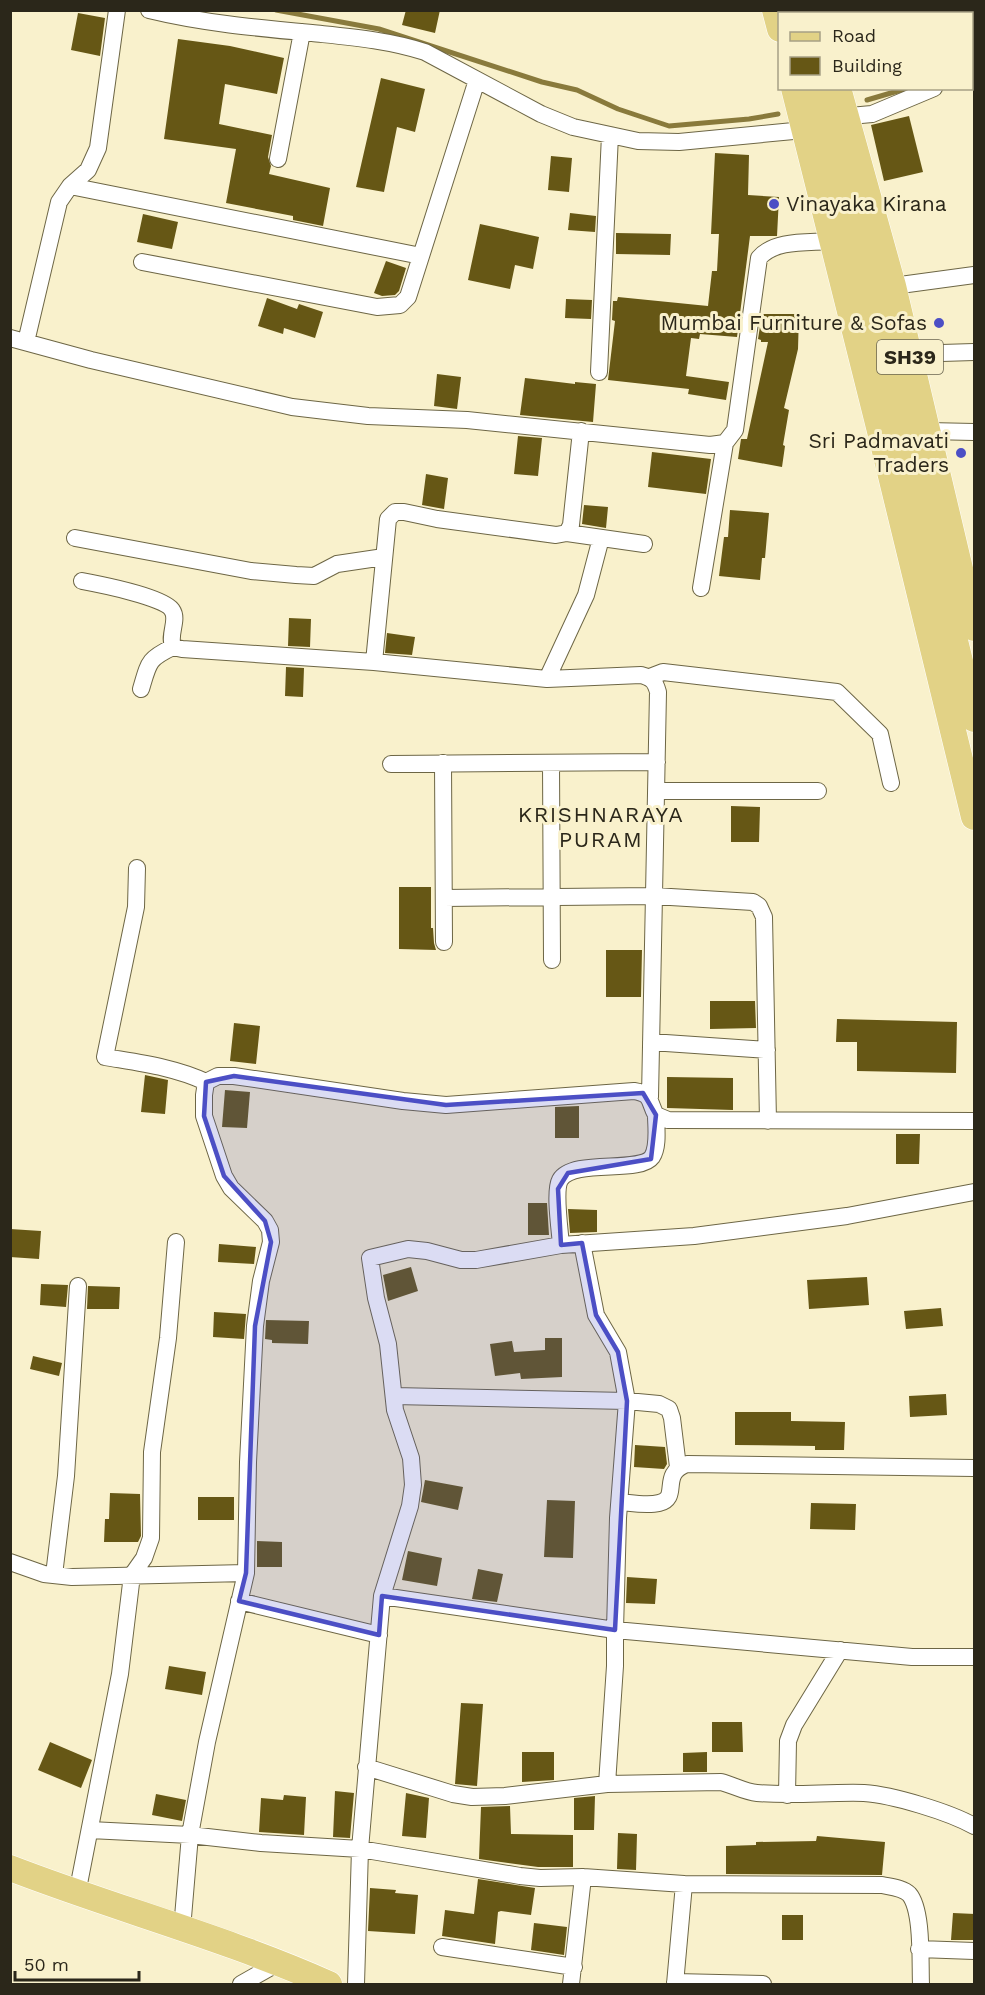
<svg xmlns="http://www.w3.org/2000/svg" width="985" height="1995" viewBox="0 0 985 1995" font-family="'Work Sans',sans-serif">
<rect width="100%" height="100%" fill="#f9f1cc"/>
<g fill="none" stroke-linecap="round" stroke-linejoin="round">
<!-- stream -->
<path stroke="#897a3c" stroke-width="5" d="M276 10 379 29 542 82 577 90 618 109 669 126 749 119 778 114
M972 63 974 61
M867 100 908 88"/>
</g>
<!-- building -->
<path fill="#665715" d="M406 10H440L435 33 402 25Z
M78 13 105 18 100 56 71 50Z
M178 39 230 46 284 58 277 94 225 84 219 124 272 135 268 157 271 166 269 174 330 188 323 226 293 220V216L226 203 236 149 164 139Z
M381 78 425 89 415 132 397 127 384 192 356 187Z
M909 116 923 172 884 181 871 125Z
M715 153 749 155 748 195 779 197 777 236H750L737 337 700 334 699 339 691 338 686 376 729 382 726 400 688 394 689 389 608 380 615 321 612 320 613 301H617L618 297 708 306 712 271H717L719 234H711Z
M551 156 572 158 569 192 548 190Z
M570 213 596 216 595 232 568 230Z
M143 214 178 222 172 249 137 242Z
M480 224 539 237 533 269 515 265 510 289 468 280Z
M616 233 671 234 670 255 616 254Z
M386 261 406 268 399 291 395 295 382 296 374 293Z
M267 298 297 309 299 304 323 312 315 338 284 328 283 334 258 326Z
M566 299 592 300 591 319 565 318Z
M762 314H799L798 349 784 408 789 410 783 445 785 446 782 467 738 459 741 439H747L768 342H761V340L758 339Z
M437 374 461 377 457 409 434 406Z
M525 378 575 384V382L596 384 593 422 520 415Z
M518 436 542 438 538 476 514 474Z
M652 452 711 459 706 494 648 487Z
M426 474 448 478 444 509 422 505Z
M584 505 608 507 606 528 582 524Z
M730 510 769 513 765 558H762L760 580 719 576 724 537H728Z
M289 618 311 619 310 647 288 646Z
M387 633 415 637 412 655 385 653Z
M286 667 304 668 303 697 285 696Z
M731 806 760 807 759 842H731Z
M399 887H431V928H433L434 943 436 950 399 949Z
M606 950H642L641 997H606Z
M710 1001H755L756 1028 710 1029Z
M837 1019 957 1022 956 1073 857 1071V1042H836Z
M234 1023 260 1026 256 1064 230 1061Z
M145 1075 168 1080 165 1114 141 1112Z
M667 1077 733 1078V1110L667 1108Z
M225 1090 250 1092 247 1128 222 1127Z
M579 1106V1138H555V1107Z
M896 1134H920L919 1164H896Z
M528 1203H547L549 1235H528Z
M568 1209 597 1210V1232L570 1233Z
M10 1229 41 1231 39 1259 10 1257Z
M219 1244 256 1247 254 1264 218 1262Z
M411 1267 418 1291 388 1301 383 1275Z
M867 1277 869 1305 809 1309 807 1280Z
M41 1284 68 1285 66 1307 40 1305Z
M88 1286 120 1287 119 1309H87Z
M941 1308 943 1326 906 1329 904 1311Z
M214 1312 246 1314 244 1339 213 1337Z
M266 1320 309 1321 308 1344 272 1343V1340L265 1339Z
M545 1338H562V1377L521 1379 520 1373 495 1376 490 1344 512 1341 514 1352 545 1350Z
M33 1356 62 1363 59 1376 30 1369Z
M946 1394 947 1415 910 1417 909 1396Z
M735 1412H791V1421L845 1422 844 1450H815V1446L735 1445Z
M635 1445 665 1447 667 1464 664 1469 634 1467Z
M425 1480 463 1487 458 1510 421 1502Z
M110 1493 140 1494 141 1536 138 1542H104L105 1519H109Z
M198 1497H234V1520H198Z
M547 1500 575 1501 573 1558 544 1557Z
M811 1503 856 1504 855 1530 810 1529Z
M257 1541 282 1542V1567H257Z
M408 1551 442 1558 437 1586 402 1580Z
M478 1569 503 1574 497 1602 472 1599Z
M627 1577 657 1579 655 1604 626 1603Z
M169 1666 206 1672 202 1695 165 1689Z
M461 1703 483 1704 477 1786 455 1784Z
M712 1722H742L743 1752H712Z
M50 1742 92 1760 81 1788 38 1770Z
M522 1752H554V1780L522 1782Z
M707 1752V1772H683V1753Z
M335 1791 354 1793 350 1838 333 1837Z
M406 1793 429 1798 426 1838 402 1836Z
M156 1794 186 1800 182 1821 152 1815Z
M284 1795 306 1797 304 1835 259 1832 261 1798 283 1800Z
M595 1796 594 1830H574V1798Z
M510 1806 511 1834 573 1835V1867H538L479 1859 481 1807Z
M618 1833 637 1834 636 1870 617 1869Z
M817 1836 885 1842 882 1875 726 1874V1846L756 1845V1842L816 1841Z
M478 1879 535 1888 531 1915 501 1911 498 1912 495 1944 442 1936 445 1910 474 1914Z
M370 1888 396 1890 395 1893 418 1895 415 1934 368 1931Z
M953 1913 975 1914 974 1940H951Z
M782 1915H803V1940H782Z
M534 1923 567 1927 564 1955 531 1950Z"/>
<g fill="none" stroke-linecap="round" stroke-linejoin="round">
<!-- street casing -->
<g stroke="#6d6645" stroke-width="18">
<path id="street" d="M149 10C202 23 257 28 312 33 350 37 388 40 425 52L541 114 573 127 638 141 679 142 804 130 812 127
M972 74 974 72
M839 117 872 114 934 88
M278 159 302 32
M70 186 421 256
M142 262 377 307 400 305 408 297 477 80
M893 286 974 275
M10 338 91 360 292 407 368 416 467 420 710 445 725 443 735 430 759 258C775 239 809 243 831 241
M26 342 59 202 70 186 88 170 98 148 117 10
M909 354 974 352
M599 372 610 135
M928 431 974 432
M567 533 644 544
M75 538 251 571 296 575 314 576 337 564 384 557
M82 581C98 584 165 597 172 610 179 620 168 634 173 647L182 649 374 662 547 679 641 675C652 678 655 681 658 692L650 1097
M701 588 725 443
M374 662 388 519 395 512H404L437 519 556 535 567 533 571 525 581 431
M650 677 663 672 837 692 880 734 891 783
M547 679 586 595 601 538
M141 689C149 662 148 659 173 647
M443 763 444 942
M551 763 552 960
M391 764 657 762
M656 791H818
M137 868 136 907 105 1057C140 1063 174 1067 206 1082
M444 898 654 896 753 902 759 906 764 917 768 1121
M651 1042 767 1050
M582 1243 596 1315 618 1352 627 1401 618 1518 615 1630 912 1657H974
M561 1245C560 1231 554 1191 560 1180 573 1158 640 1174 652 1157 659 1146 656 1127 656 1115
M394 1396 627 1401 659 1404 669 1409 672 1418 678 1467
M620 1502C632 1503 647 1506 659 1503 681 1498 659 1474 687 1464L974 1468
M10 1562 44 1574 72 1577 246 1573 248 1462 255 1326 261 1281 271 1242 270 1230 265 1221 231 1188 224 1176 204 1116V1095L206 1082 218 1076H234L403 1101 446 1105 634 1091C653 1094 648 1101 656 1115L668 1120 974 1121
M54 1575 66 1476 78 1286
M382 1596 410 1506 413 1485 411 1458 395 1410 388 1344 376 1298 370 1258 408 1249 427 1251 461 1260H476L561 1245 694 1236 847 1216 974 1192
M239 1601 379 1635
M607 1784 721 1782C733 1785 745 1792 757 1793 793 1796 828 1792 864 1793 893 1795 949 1812 974 1826
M787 1795 788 1741 794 1725 840 1650
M90 1830 190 1835 261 1843 360 1849 520 1876 540 1878 583 1877 684 1884 882 1885C891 1887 903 1888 909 1894 923 1910 920 1963 921 1984
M77 1894 120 1674 132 1575 144 1558 151 1538 152 1452 168 1338 176 1242
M182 1929 190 1835 207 1742 246 1573
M442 1947 574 1967
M919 1949 974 1951
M675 1982 763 1984
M241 1984 280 1962
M356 1984 360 1849 382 1596 615 1630V1666L607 1784 505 1796 472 1797 453 1794 366 1767
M571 1984 583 1877
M675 1984 684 1884"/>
</g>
<!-- primary casing -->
<g stroke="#fff" stroke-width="27">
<path id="primary" d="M775 10 780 29
M797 10V14
M819 10V14
M794 88 883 443 974 817
M817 88 879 328 974 719
M838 88 893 286 974 628
M10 1868C116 1909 226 1938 329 1984"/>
</g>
<!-- street -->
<use href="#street" stroke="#fff" stroke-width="16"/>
<!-- primary -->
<use href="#primary" stroke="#e2d286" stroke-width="26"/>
</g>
<!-- marked area -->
<path fill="#4c4fc5" fill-opacity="0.2" stroke="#4c4fc5" stroke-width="4.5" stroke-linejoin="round" d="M234 1076 446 1105 643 1093 656 1115 651 1159 568 1173 558 1189 561 1245 582 1243 596 1315 618 1352 627 1401 615 1630 382 1596 379 1635 239 1601 246 1573 255 1326 271 1242 265 1221 224 1176 204 1116 206 1082Z"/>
<!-- markers -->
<g fill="#4c4fc5" stroke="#f9f1cc" stroke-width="2">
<circle cx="774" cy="204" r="6"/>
<circle cx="939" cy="323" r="6"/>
<circle cx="961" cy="453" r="6"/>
</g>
<g text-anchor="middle" stroke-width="6" stroke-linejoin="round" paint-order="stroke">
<!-- shield labels -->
<rect fill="#f9f1cc" stroke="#69644f" stroke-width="1.5" x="877" y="340" width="66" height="34" rx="4.5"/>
<g font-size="20" font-weight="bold" fill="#2b271a">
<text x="910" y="364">SH39</text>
</g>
<!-- poi labels -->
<g font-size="21" fill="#2b271a" stroke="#f9f1cc" text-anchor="end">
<text x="786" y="211" text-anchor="start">Vinayaka Kirana</text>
<text x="927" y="330">Mumbai Furniture &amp; Sofas</text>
<text x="949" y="448">Sri Padmavati<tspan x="949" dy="24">Traders</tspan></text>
</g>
<!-- neighbourhood labels -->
<g font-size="22" letter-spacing="1.5" fill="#2b271a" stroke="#f9f1cc">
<text x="601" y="822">KRISHNARAYA<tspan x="601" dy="25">PURAM</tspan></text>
</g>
</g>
<!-- border -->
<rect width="985" height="1995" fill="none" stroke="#2b271a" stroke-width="24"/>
<!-- legend -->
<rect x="778" y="12" width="195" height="78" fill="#f9f1cc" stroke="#a7a085" stroke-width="1.5"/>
<rect x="790" y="32" width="30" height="9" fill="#e2d286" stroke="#a7a085" stroke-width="1.5"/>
<text x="832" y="42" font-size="18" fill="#2b271a">Road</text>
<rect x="790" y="57" width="30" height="18" fill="#665715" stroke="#a7a085" stroke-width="1.5"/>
<text x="832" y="72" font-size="18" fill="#2b271a">Building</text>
<!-- scale -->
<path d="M15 1971v9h124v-9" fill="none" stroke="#2b271a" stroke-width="3"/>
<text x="24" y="1971" font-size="18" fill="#2b271a" stroke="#f9f1cc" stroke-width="4.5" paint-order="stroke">50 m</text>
</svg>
